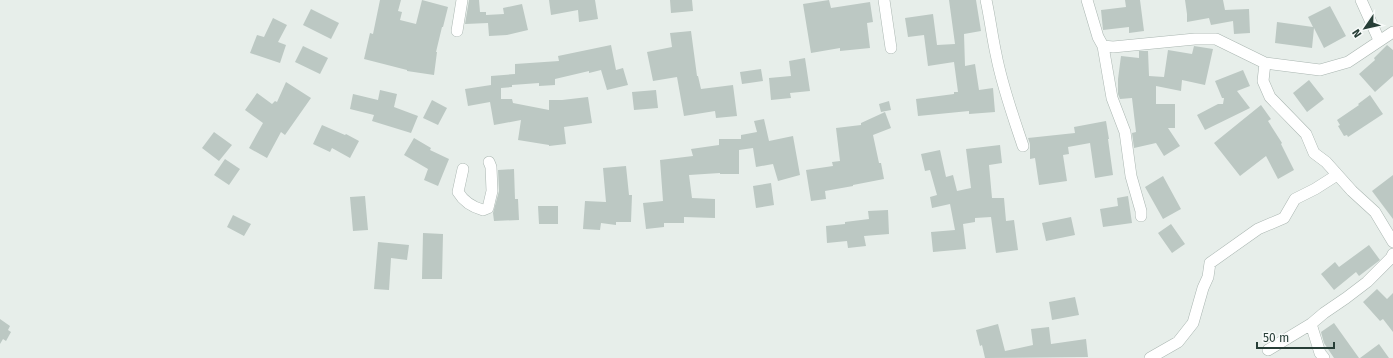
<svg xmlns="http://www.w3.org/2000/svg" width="1393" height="358" viewBox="0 0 1393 358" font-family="'Fira Sans',sans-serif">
<rect width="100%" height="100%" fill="#e7eeea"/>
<!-- building -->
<path fill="#bcc8c3" d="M380 0H401L398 11 402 12 400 20 416 24 422 0 448 7 443 27H442L436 52H437L434 75 407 71V70L364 59 370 33 373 34Z
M469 0H479L480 12H486V15L504 14 503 8 522 4 528 30 507 35 489 36 488 23 465 24Z
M549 0H595L598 19 579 22 578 10 551 15Z
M670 0H692L693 11 671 13Z
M829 0 831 8 870 2 873 22 867 23 870 48 840 51V48L811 53 803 4Z
M949 0H976L981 31 964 34 965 66 975 64 979 90 993 88 995 112 969 114V111L918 116 916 99 954 94V92H958L954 62 928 66 924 35 908 37 905 18 933 14 937 45 955 44Z
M1125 0H1140L1144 31 1129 33V27L1103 30 1101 10 1126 7Z
M1185 0H1223L1225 10 1249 9 1250 33 1234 34 1233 21 1211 25 1209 18 1187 22V14Z
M1330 6 1346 36 1324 48 1314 28 1312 48 1275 43 1277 22 1313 27 1308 17Z
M311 9 339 23 331 39 303 25Z
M273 18 287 25 278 42 286 45 280 63 250 53 257 35 264 37Z
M691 31 697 76H698L701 89 733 85 737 116 716 118 715 111 684 116 677 77 653 81 647 52 672 47 670 33Z
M611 45 616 70 623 68 628 85 607 90 601 70 589 73V71L555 79V85L539 86V83L512 85V87L501 88V99H512L513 103 549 110V100H562L588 97 592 123 564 127 566 144 549 146V145L518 140 521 120 494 125 490 102 468 106 465 89 491 85V76L515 74V64L559 61 558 56Z
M1387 45 1393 50V76L1375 92 1359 74 1375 60 1374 58Z
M303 46 328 58 320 74 295 62Z
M1194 46 1213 49 1205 85 1182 80 1181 91 1156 86V104H1175V128H1168L1180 146 1164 156 1156 143 1134 148 1132 133 1136 132 1132 98 1120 99 1118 94V79L1121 56 1139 58V51H1148L1149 76 1164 77 1168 50 1192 54Z
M805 58 810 91 790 93 791 98 771 100 769 78 791 76 789 61Z
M761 69 763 81 742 84 740 72Z
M1243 70 1250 86 1237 91 1250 108 1205 130 1197 115 1218 104H1223L1224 98H1222L1215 81Z
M1309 80 1324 99 1307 112 1293 93Z
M286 82 311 98 285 135 281 132 267 158 249 148 263 123 245 110 257 93 272 104 275 101 277 102Z
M380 90 397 94 394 107 418 116 411 133 372 121 374 115 350 109 353 94 378 100Z
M656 90 658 108 634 110 632 92Z
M1370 95 1383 114 1348 137 1347 135 1344 136 1338 126 1340 125 1337 120 1359 105 1358 104Z
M432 100 447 108 438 125 423 118Z
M889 101 891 110 881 112 879 104Z
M1261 105 1271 119 1268 121 1282 143 1281 144 1294 170 1278 179 1266 156 1240 176 1214 143Z
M885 112 891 128 873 135 879 163H881L884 179 853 185V186L825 191 826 199 811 201 806 170 833 166 832 162 840 161 836 128 861 125V123Z
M764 119 769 141 793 136 800 175 778 181 773 164 756 167 753 148 739 150V174H720V173L689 175 692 198 715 199V218L684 217V223H664V227L646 229 643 203 663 201 660 160 693 156 691 149 719 145V139H741V135L757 132 754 121Z
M1106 121 1109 139H1108L1113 175 1095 178 1090 143 1068 147 1069 154 1063 155 1067 181 1039 185 1035 158 1030 159V144L1028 138 1075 133 1074 127Z
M322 125 345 135 346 134 359 141 350 158 332 148 330 152 313 144Z
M214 132 232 145 219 161 202 148Z
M414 138 431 148 430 150 449 159 438 186 424 180 428 169 404 155Z
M1000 145 1002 163 989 165 992 198H1004L1006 221 1014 220 1018 250 996 253 991 217 975 218V222L963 224 966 249 933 252 931 232 955 230 950 204 932 208 930 197 937 195 930 170 925 171 921 154 940 150 946 177 953 175 957 191 971 188 966 149Z
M225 159 240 169 229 185 214 175Z
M626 166 629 195H632L631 222H616V225L601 223 600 230 583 229 585 201 606 202 603 168Z
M514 169 515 199H518L519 220 494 221 493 213 499 191 498 170Z
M1393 175V219L1372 191Z
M1163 176 1181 209 1163 219 1145 187Z
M771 183 774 205 756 208 753 186Z
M365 196 368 230 353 231 350 197Z
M1128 196 1132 223 1103 227 1100 209 1118 206 1117 198Z
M538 206H558V224H539Z
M888 210 889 234 864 236 866 246 848 248 847 241 827 243 826 226 845 224V222L869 219 868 211Z
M233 215 251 224 244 236 227 227Z
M1071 217 1075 235 1046 241 1042 223Z
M1171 224 1185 244 1172 253 1158 233Z
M423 233 443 234 442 279H422Z
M378 242 409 245 407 260 391 258 389 290 374 289Z
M1369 245 1380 260 1359 276 1356 272 1334 290 1321 274 1335 262 1339 267Z
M1377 289 1387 299 1393 293V332L1383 319 1380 321 1363 302Z
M1075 297 1079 315 1052 320 1049 302Z
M0 319 10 326 8 330 11 332 6 341 3 339 0 344Z
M1334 323 1359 358H1334L1324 343 1321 332Z
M998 324 1005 351 1033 345 1031 329 1049 327 1051 344 1086 339 1088 357 985 358 982 345 980 346 976 330Z
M1379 344 1389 358H1360Z"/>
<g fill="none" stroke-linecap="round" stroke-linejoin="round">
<!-- minor casing -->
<g stroke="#aab6b1" stroke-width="12">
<path id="minor" d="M884 0 891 48
M986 0C990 18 992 36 996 54 1002 86 1013 116 1023 146
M1087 0 1098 37 1103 46 1113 47 1195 39H1216L1265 63 1320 70 1348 62 1393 32
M1361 0 1379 40
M457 31 462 0
M1103 46 1112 98 1125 132 1131 176 1141 211V216
M1265 63 1263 81 1270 97 1306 134 1314 153 1326 162 1352 191 1375 212 1393 242
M463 169 458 192C464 202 472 207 483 210L488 208 492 191 491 167 489 162
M1311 324 1320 353 1324 358
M1268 350 1311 324 1324 313 1346 298 1367 282 1391 258 1393 254
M1150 358 1178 342 1193 323 1203 288 1208 277 1210 263 1258 229 1284 218 1295 199 1315 189 1337 175"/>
</g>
<!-- minor -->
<use href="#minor" stroke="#fff" stroke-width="11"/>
</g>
<!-- north arrow -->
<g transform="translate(1365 28) rotate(236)" stroke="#f7faf9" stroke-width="3" paint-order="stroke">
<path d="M0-3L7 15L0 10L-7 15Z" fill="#273e37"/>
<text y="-6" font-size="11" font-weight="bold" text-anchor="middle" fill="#273e37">N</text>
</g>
<!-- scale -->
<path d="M1257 342v6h77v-6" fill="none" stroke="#273e37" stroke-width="2"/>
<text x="1263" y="342" font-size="12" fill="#273e37" stroke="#f7faf9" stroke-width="3" paint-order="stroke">50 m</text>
</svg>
